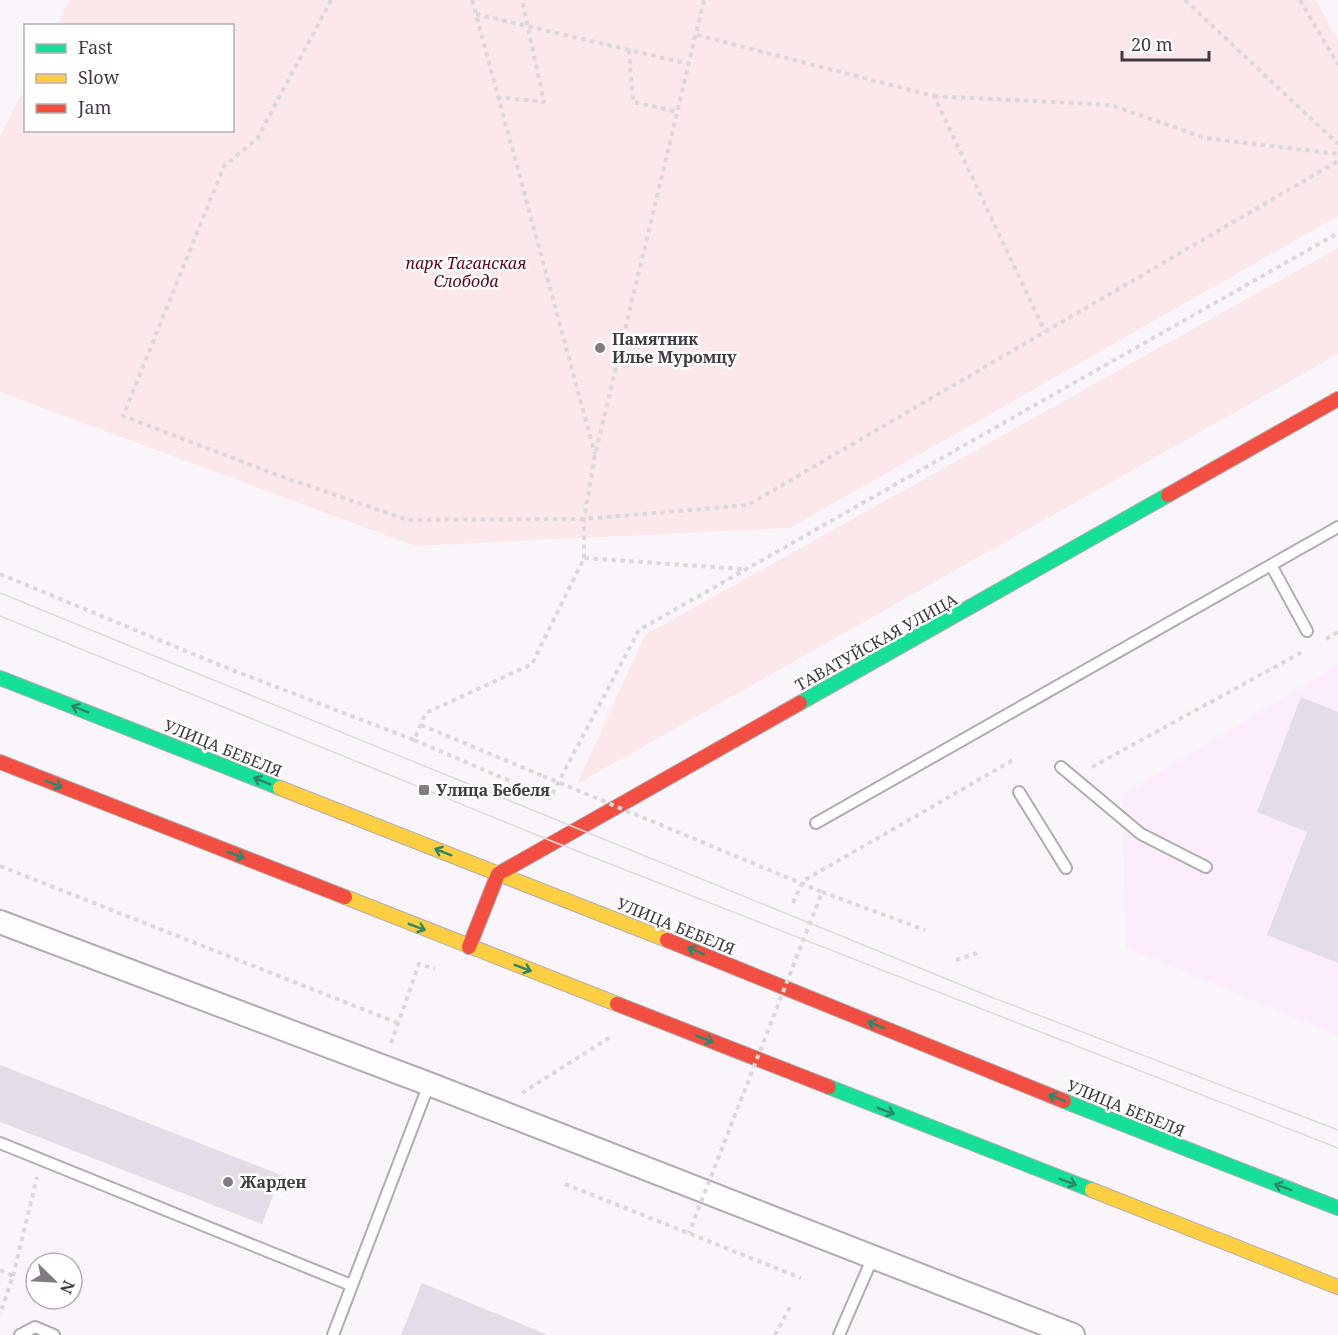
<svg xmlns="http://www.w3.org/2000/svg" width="1338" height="1335" viewBox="0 0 1338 1335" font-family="'Noto Serif',serif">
<rect width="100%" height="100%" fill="#faf5fa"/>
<!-- built -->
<path fill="#fbedfc" d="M1338 665V1036L1126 947 1122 795Z"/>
<!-- green -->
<path fill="#fce8ea" d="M70 0H1316L1338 40V216L790 528 415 546 0 392V137L25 87 26 130H232V26L57 25Z
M1338 248V354L577 784 645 635Z"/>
<!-- building -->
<path fill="#e2dde7" d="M1301 697 1338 712V963L1267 935 1307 832 1257 812Z
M0 1065 281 1175 262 1224 0 1122Z
M422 1283 548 1335H401Z"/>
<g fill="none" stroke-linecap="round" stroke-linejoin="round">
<!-- lane casing -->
<g stroke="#b1acb1" stroke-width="14">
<path id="lane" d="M1271 565 1307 631
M1061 767 1141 834 1206 867
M1019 792 1066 868
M816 823 1338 527
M0 1143 351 1285
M20 1335 35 1327 54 1335
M333 1335 429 1084
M839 1335 873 1257"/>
</g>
<!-- street casing -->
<g stroke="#b1acb1" stroke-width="26">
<path id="street" d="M0 922 429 1084 1073 1335"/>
</g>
<!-- fast casing -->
<g stroke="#b1acb1" stroke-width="16">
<path id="fast" d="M0 678 280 788
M800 703 1168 495
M829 1087 1092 1190
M1064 1101 1338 1208"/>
</g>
<!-- slow casing -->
<g stroke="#b1acb1" stroke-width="16">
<path id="slow" d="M280 788 667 940
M345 897 617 1004
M1092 1190 1338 1287"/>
</g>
<!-- jam casing -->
<g stroke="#b1acb1" stroke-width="16">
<path id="jam" d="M1168 495 1338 399
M0 762 345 897
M667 940 1064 1101
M469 947 498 874 800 703
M617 1004 829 1087"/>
</g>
<!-- path -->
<path stroke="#dad8db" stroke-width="4" stroke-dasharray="4.5 4.5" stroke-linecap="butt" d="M331 0 257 139 224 166 123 416 280 476 408 520 584 519 748 505 1338 161
M472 0 595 454
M1185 0 1338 144
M1300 0 1338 65
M476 14 689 64
M697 35 934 96 1045 332
M629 50 633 102 678 112
M934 96 1111 105 1205 138 1338 154
M497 97 544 102 522 0
M584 558V519L595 455 704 0
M0 574 222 666 414 740 426 713 532 664 584 558 742 569
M1326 639 1338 632
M421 725 543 776
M414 740 550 798 639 630 1338 233
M1092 767 1304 651
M0 866 398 1023
M822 892 925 930
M793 903 803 881 1013 760
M956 960 977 953
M391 1043 419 964 435 969
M522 1093 612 1036
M565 1184 801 1278
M0 1270 13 1276 0 1314
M13 1276 37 1177
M775 1335 791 1305"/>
<!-- lane -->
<use href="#lane" stroke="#fefefe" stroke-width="10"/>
<!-- street -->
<use href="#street" stroke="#fefefe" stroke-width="22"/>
<!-- fast -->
<use href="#fast" stroke="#16e098" stroke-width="14"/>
<!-- slow -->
<use href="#slow" stroke="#ffcf43" stroke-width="14"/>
<!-- jam -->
<use href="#jam" stroke="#f24e42" stroke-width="14"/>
<!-- tram -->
<path stroke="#dcdbdc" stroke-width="1.5" d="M0 593 986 995 1338 1130
M0 616 554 842 1338 1148"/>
<!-- path-bridge -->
<path stroke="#dad8db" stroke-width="4" stroke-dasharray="4.5 4.5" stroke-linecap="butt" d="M543 776 822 892 689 1233"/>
</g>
<!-- one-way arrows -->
<defs><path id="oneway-shaft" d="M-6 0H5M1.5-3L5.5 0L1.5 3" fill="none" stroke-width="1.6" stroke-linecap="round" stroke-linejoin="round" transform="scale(1.5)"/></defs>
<g stroke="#2e8568">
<use href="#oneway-shaft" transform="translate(80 709) rotate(-158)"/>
<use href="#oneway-shaft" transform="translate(262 781) rotate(-158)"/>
<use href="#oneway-shaft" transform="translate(54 784) rotate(22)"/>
<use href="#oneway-shaft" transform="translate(443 852) rotate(-158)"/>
<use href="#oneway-shaft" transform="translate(236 855) rotate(22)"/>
<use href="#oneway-shaft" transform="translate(417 927) rotate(21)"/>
<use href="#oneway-shaft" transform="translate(696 951) rotate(-158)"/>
<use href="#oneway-shaft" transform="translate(523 968) rotate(21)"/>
<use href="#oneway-shaft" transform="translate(876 1025) rotate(-158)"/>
<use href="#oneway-shaft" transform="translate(705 1039) rotate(21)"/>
<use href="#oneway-shaft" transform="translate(1057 1098) rotate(-158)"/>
<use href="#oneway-shaft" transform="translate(886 1111) rotate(21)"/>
<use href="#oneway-shaft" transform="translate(1068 1182) rotate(21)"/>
<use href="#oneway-shaft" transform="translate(1283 1187) rotate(-159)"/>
</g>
<!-- markers -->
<g fill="#827b82" stroke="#fff" stroke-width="2">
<circle cx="600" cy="348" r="6"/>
<rect x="418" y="784" width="12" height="12" rx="3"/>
<circle cx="228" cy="1182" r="6"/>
</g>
<g text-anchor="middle" stroke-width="5" stroke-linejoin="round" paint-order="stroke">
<!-- park labels -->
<g font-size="16" font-style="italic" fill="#5e0117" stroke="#fff">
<text x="466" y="269">парк Таганская<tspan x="466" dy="18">Слобода</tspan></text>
</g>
<!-- poi labels -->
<g font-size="16" font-weight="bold" fill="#413a41" stroke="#fff" text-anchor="start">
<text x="612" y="345">Памятник<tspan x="612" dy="18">Илье Муромцу</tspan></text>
<text x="436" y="796">Улица Бебеля</text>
<text x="240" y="1188">Жарден</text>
</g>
<!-- street labels -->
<g font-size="16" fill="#413a41" stroke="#fff">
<text transform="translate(876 642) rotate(-29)" y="6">ТАВАТУЙСКАЯ УЛИЦА</text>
<text transform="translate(223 748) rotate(22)" y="6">УЛИЦА БЕБЕЛЯ</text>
<text transform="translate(676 926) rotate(22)" y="6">УЛИЦА БЕБЕЛЯ</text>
<text transform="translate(1126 1108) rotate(22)" y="6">УЛИЦА БЕБЕЛЯ</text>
</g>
</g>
<!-- legend -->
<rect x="24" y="24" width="210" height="108" fill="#ffffff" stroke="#b3b0b3" stroke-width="1.5"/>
<rect x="36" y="44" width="30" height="9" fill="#16e098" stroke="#b3b0b3" stroke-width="1.5"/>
<text x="78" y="54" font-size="18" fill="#413a41">Fast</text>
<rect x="36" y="74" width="30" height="9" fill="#ffcf43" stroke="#b3b0b3" stroke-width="1.5"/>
<text x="78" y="84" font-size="18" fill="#413a41">Slow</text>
<rect x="36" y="104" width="30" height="9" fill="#f24e42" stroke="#b3b0b3" stroke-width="1.5"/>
<text x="78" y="114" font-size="18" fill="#413a41">Jam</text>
<!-- north arrow -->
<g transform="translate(54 1281) rotate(114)"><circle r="28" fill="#ffffff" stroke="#b3b0b3" stroke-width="1.5"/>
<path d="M0-4.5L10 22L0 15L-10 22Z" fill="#827b82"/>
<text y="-9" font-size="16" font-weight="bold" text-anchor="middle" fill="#413a41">N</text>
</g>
<!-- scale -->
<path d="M1122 51v9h87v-9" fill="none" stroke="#413a41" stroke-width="3"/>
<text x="1131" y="51" font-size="18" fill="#413a41" stroke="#ffffff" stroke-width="4.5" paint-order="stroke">20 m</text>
</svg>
